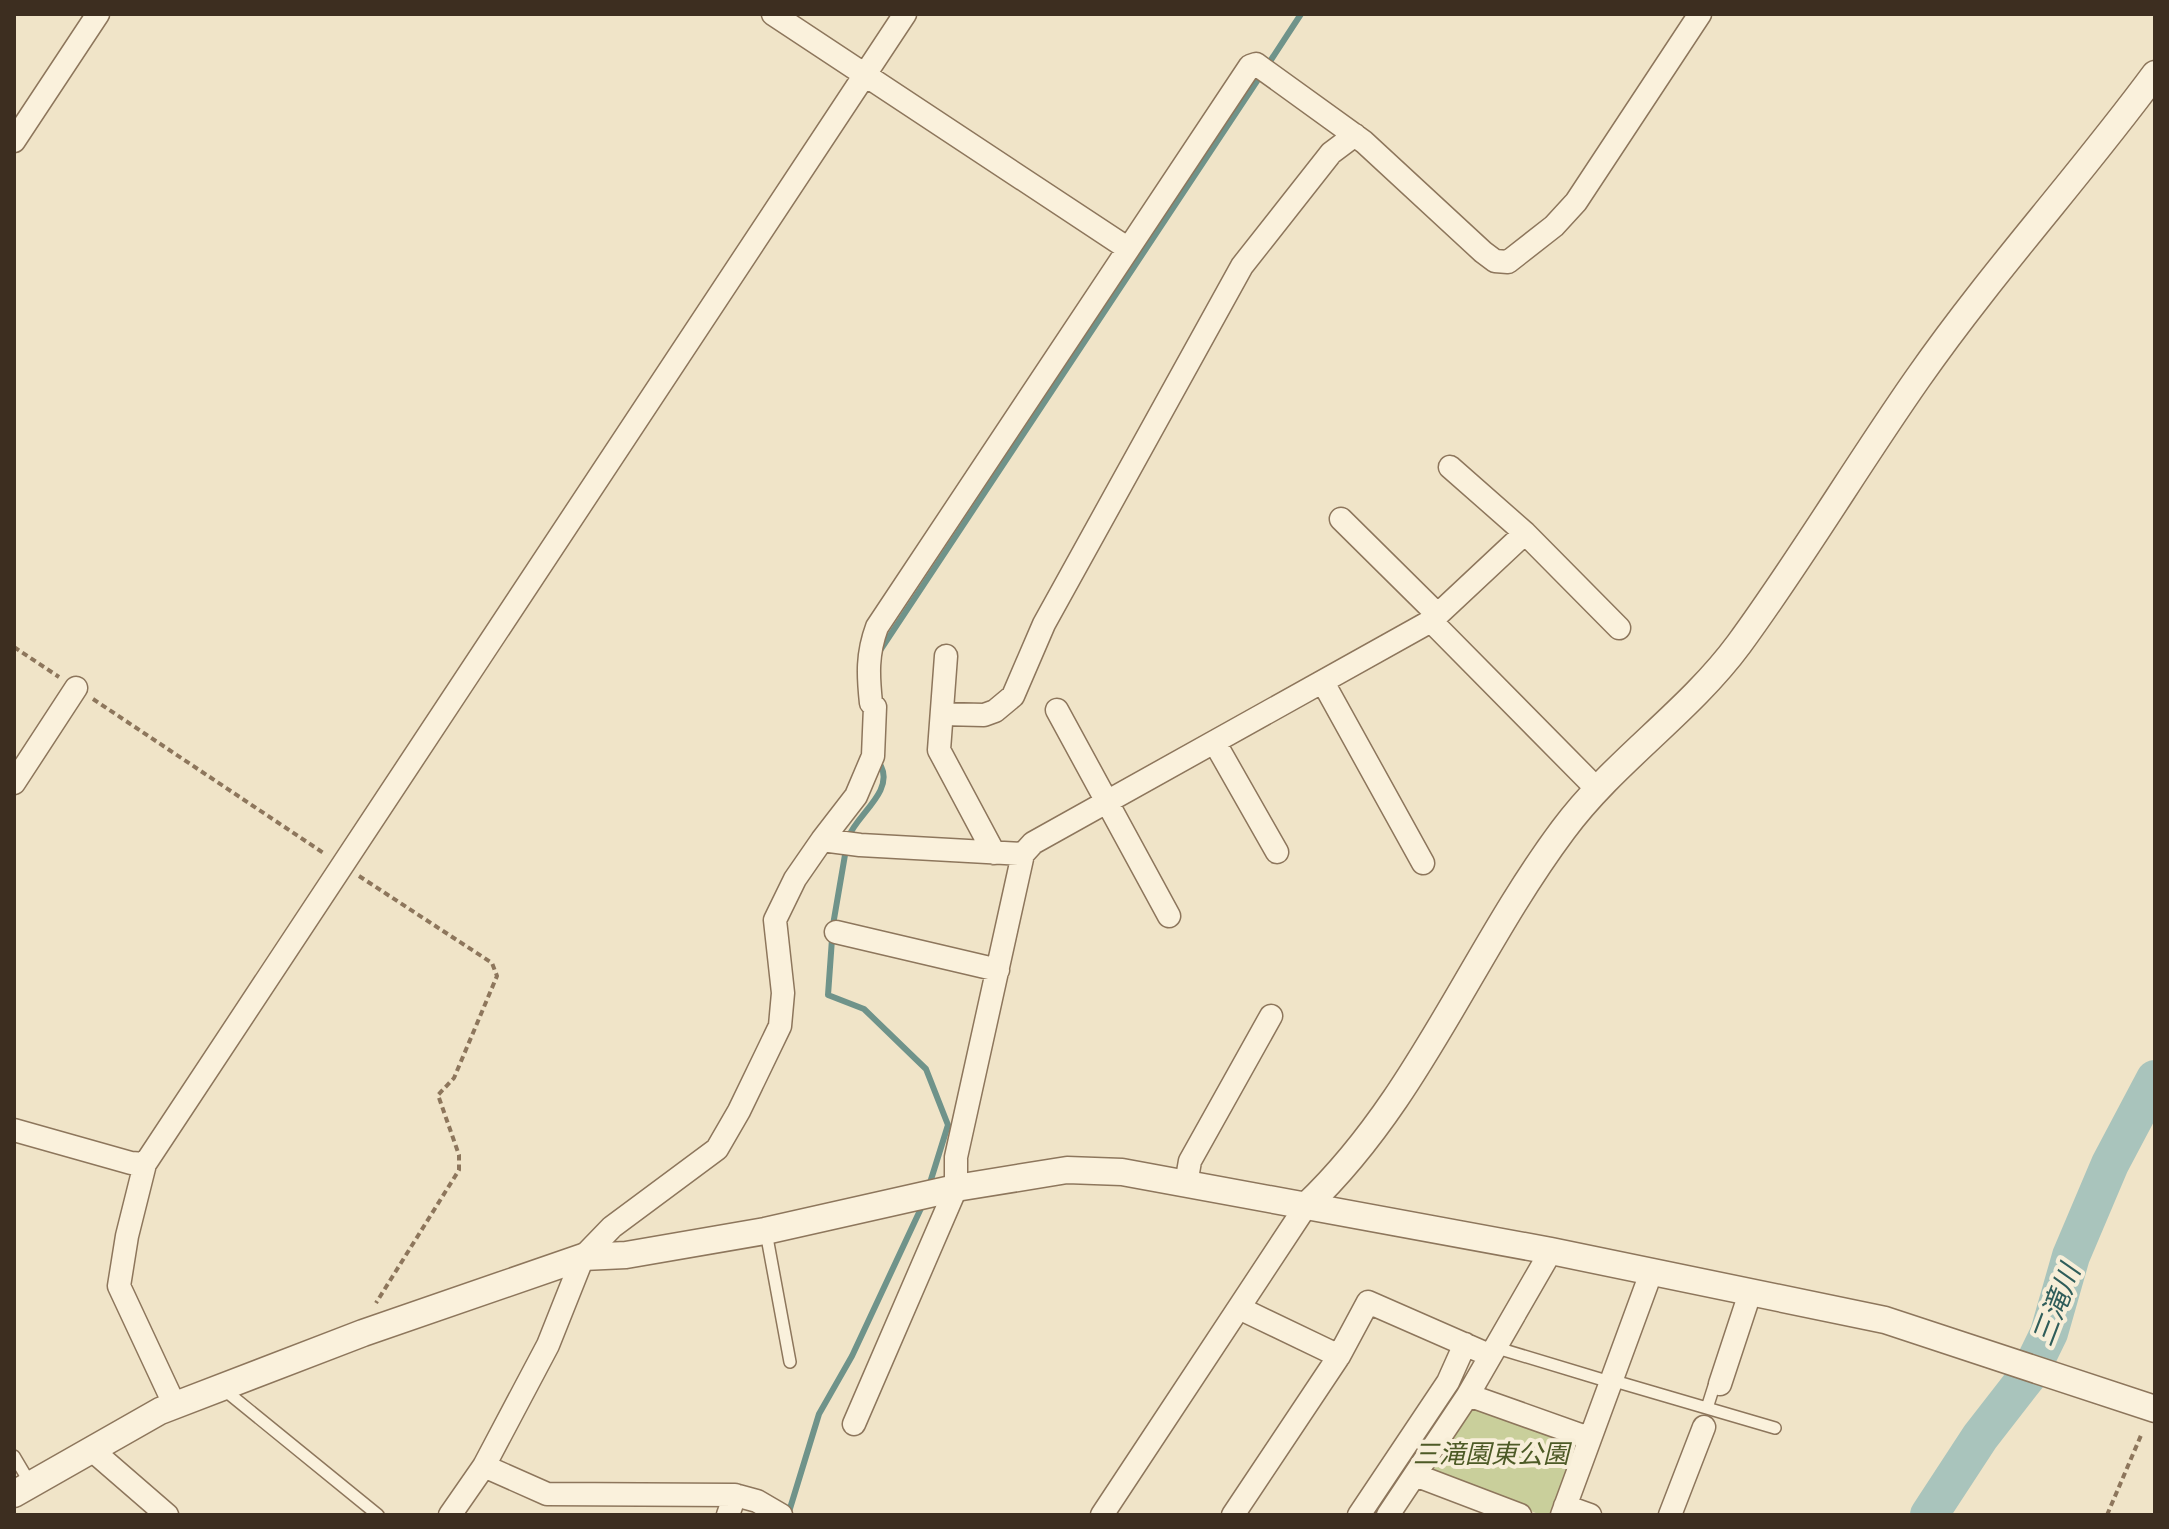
<svg xmlns="http://www.w3.org/2000/svg" width="2169" height="1529" viewBox="0 0 2169 1529" font-family="'Libre Baskerville','Noto Sans JP',serif">
<rect width="100%" height="100%" fill="#f0e4c8"/>
<!-- green -->
<path fill="#c9cf9b" d="M1475 1404 1574 1439 1579 1451 1553 1512 1541 1515 1430 1473V1466L1468 1408Z"/>
<g fill="none" stroke-linecap="round" stroke-linejoin="round">
<!-- stream -->
<path stroke="#6f938a" stroke-width="6" d="M1267 66 1301 14
M881 649 1261 75
M848 838C856 815 894 792 881 766
M846 849 833 925 828 995 864 1009 926 1069 948 1125 929 1186
M788 1515 819 1414 852 1356 923 1204"/>
<!-- river -->
<path stroke="#a9c4bc" stroke-width="38" d="M1929 1515 1980 1437 2029 1374 2049 1333 2071 1256 2110 1164 2155 1079"/>
<!-- service casing -->
<g stroke="#8d765c" stroke-width="14">
<path id="service" d="M766 1232 790 1362
M1494 1347 1610 1382
M1611 1380 1775 1428
M222 1388 378 1515
M1707 1408 1714 1386 1720 1384
M14 1456 30 1483"/>
</g>
<!-- minor casing -->
<g stroke="#8d765c" stroke-width="25">
<path id="minor" d="M773 14 1127 248
M14 141 98 14
M1341 519 1438 615
M1525 533 1619 628
M1431 621 1525 533 1450 467
M946 656 939 750 994 853
M1324 684 1423 863
M1057 710 1169 916
M942 714 984 715 995 711 1013 696 1044 624 1242 266 1331 153 1355 135
M1215 743 1277 852
M14 783 76 688
M1023 854 860 845 822 840 856 796 873 756 875 707 871 703C868 675 867 654 877 627L1250 66 1256 64 1364 142 1483 252 1495 261 1508 262 1554 226 1576 202 1700 14
M836 932 998 970
M14 1130 131 1163 145 1164
M1186 1184 1190 1161 1271 1016
M1239 1308 1339 1356
M1720 1384 1750 1293
M1468 1395 1589 1438
M175 1406 119 1286 127 1236 145 1164 905 14
M854 1424 956 1188V1157L1023 854 1033 843 1431 621 1597 789
M92 1450 167 1515
M484 1466 547 1494 735 1495 728 1515
M1415 1475 1520 1515
M735 1495 757 1501 781 1515
M1565 1506 1590 1515
M450 1515 484 1466 548 1345 583 1257 612 1227 717 1149 739 1111 780 1026 783 993 775 920 795 879 822 840
M1102 1515 1306 1206
M1233 1515 1339 1356 1368 1302 1489 1355
M1359 1515 1448 1382 1465 1344
M1388 1515 1468 1395 1551 1251
M1562 1515 1651 1273
M1670 1515 1704 1427"/>
</g>
<!-- tertiary casing -->
<g stroke="#8d765c" stroke-width="29">
<path id="tertiary" d="M1306 1206C1418 1100 1472 952 1563 830 1614 761 1688 713 1739 644 1802 558 1857 465 1918 378 1992 272 2079 177 2155 74
M14 1494 160 1411 363 1333 583 1257 626 1255 765 1231 956 1188 1067 1170 1122 1172 1551 1251 1885 1320 2155 1409"/>
</g>
<!-- path -->
<path stroke="#8d765c" stroke-width="4" stroke-dasharray="6 4" stroke-linecap="butt" d="M14 647 59 677
M93 699 325 854
M359 876 492 963 497 976 454 1078 438 1095 459 1155V1170L376 1303
M2107 1515 2142 1433"/>
<!-- service -->
<use href="#service" stroke="#faf1dc" stroke-width="11"/>
<!-- minor -->
<use href="#minor" stroke="#faf1dc" stroke-width="22"/>
<!-- tertiary -->
<use href="#tertiary" stroke="#faf1dc" stroke-width="26"/>
</g>
<g text-anchor="middle" stroke-width="8" stroke-linejoin="round" paint-order="stroke">
<!-- park labels -->
<g font-size="26" font-style="italic" fill="#4d5a26" stroke="#f7eed8">
<text x="1491" y="1463">三滝園東公園</text>
</g>
<!-- water labels -->
<g font-size="28" font-style="italic" fill="#2f5d5a" stroke="#f7eed8">
<text transform="translate(2056 1305) rotate(-69)" y="10">三滝川</text>
</g>
</g>
<!-- border -->
<rect width="2169" height="1529" fill="none" stroke="#3d2e20" stroke-width="32"/>
</svg>
